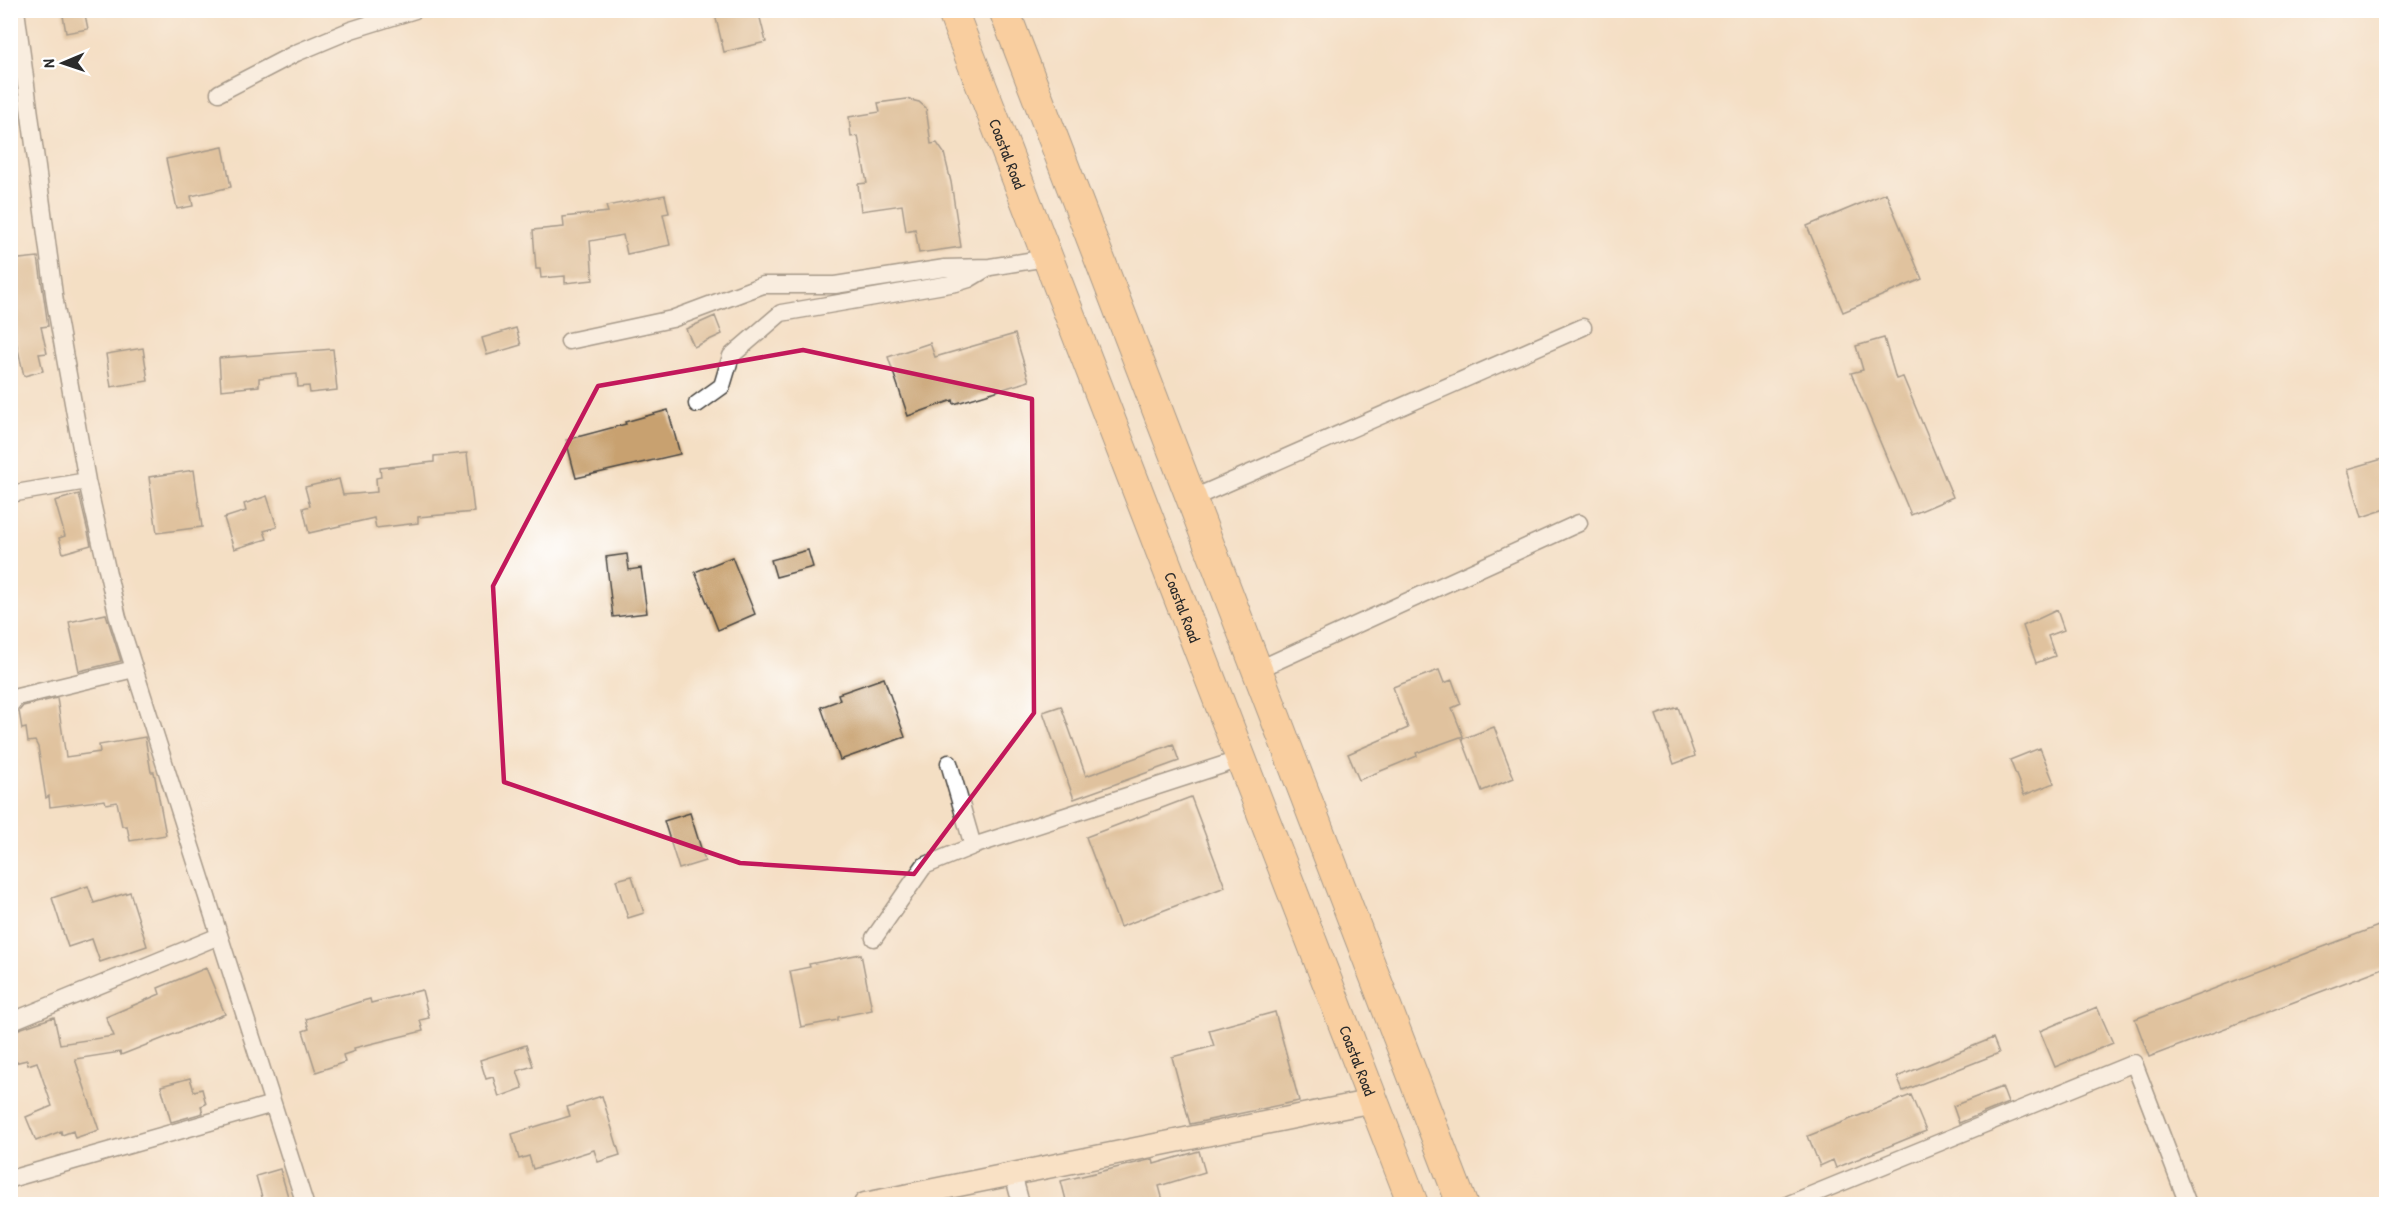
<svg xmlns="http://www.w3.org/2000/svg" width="2397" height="1215" viewBox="0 0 2397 1215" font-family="'Patrick Hand',sans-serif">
<rect width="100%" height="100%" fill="#fff"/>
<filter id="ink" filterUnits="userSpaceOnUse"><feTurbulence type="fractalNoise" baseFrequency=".0167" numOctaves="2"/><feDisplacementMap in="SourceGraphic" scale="12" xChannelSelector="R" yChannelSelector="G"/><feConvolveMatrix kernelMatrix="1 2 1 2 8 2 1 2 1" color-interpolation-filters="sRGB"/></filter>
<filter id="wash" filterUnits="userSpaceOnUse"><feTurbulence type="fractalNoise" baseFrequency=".008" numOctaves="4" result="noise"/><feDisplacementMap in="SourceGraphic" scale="24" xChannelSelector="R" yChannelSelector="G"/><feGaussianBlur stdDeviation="1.35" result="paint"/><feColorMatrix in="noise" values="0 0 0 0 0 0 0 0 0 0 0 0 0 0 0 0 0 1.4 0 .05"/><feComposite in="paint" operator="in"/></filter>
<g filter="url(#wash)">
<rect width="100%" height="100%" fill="#f4dfc4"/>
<g id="blocks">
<!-- building -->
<path fill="#c8a16f" d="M62 10H84L88 29 66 33Z
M714 10H758L766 42 724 52Z
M907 99 919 102 926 108 931 144 937 143 944 153 951 182 961 247 919 253 915 229 906 231 902 205 861 211 858 184 867 183 858 136 851 137 849 117 880 112 878 103Z
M223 147 231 187 191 196 193 206 177 209 166 159Z
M1886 193 1922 279 1843 312 1807 226Z
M665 195 669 213 663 214 670 245 627 254 623 235 590 241 593 280 565 283V276L541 278 540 269H536L533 230 564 227 563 217 608 212 606 206Z
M38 257 48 326 41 327 47 353 39 354 43 371 24 376 10 315V260Z
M715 316 722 334 694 347 686 329Z
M516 328 521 345 487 355 482 338Z
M1015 334 1029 381 954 404 953 400 908 416 888 357 930 343 935 357Z
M1884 338 1896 379 1903 377 1953 497 1911 515 1851 373 1863 370 1856 346Z
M143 348 148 381 111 387 106 354Z
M333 349 337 390 310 393 309 386 298 387 297 374 259 378V386L221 390 219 358Z
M668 410 680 454 576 478 566 440 626 424 625 422Z
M467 453 474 512 418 517V523L376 528 374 518 309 533 303 508 310 506 305 487 339 479 343 495 377 492 376 478 381 477 380 468 434 462V456Z
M2386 458V509L2362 517 2348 469Z
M194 470 202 527 157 533 149 477Z
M79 494 91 545 63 553 59 538 65 536 55 501Z
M267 496 277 527 264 531 267 539 234 549 224 518 246 511 244 504Z
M808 550 813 567 776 577 771 560Z
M627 554 629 570 641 568 647 613 613 617 606 557Z
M732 557 755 614 718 630 695 572Z
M2057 610 2064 630 2048 636 2055 656 2036 663 2023 626Z
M106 614 121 661 79 671 69 622Z
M1439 670 1444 683 1452 680 1461 704 1452 708 1463 736 1416 753 1417 756 1359 780 1348 754 1408 728 1393 687Z
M884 678 905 737 840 760 821 707 840 700 838 694Z
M57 698 66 757 100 752 99 745 145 737 151 772H154L166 835 130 841 127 826H122L117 802 106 804 105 800 50 807 49 796 46 798 38 747 35 741 28 742 26 728 22 729 19 711 23 706Z
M1061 706 1086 776 1173 744 1179 761 1074 799 1043 712Z
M1678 707 1695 756 1674 764 1656 715Z
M1494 727 1514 778 1482 791 1462 739Z
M2040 748 2054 783 2024 795 2010 760Z
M1191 797 1225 887 1120 927 1086 837Z
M690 813 705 861 679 869 664 821Z
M632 876 644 913 628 918 616 880Z
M88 886 94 903 130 892 147 946 100 962 92 939 68 947 52 898Z
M2386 923V967L2149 1057 2135 1019Z
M861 954 872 1010 838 1017V1020L801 1027 790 971 810 967 809 964Z
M206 968 225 1014 121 1055 120 1052 75 1059 99 1130 75 1138 73 1131 62 1135 61 1131 36 1141 26 1117 52 1106 37 1062 28 1065 27 1060 10 1064V1032L54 1017 60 1044 114 1036 106 1017 160 994 158 988Z
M422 990 429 1018 420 1020 423 1031 354 1048 355 1051 343 1055 345 1062 316 1072 303 1031 309 1029 306 1019 359 1002 370 999 371 1003Z
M2097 1007 2113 1043 2055 1067 2040 1031Z
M1275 1012 1299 1101 1190 1124 1172 1057 1214 1046 1209 1030Z
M1993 1038 1999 1053 1903 1091 1897 1077Z
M526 1045 533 1066 517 1071 523 1088 499 1097 493 1077 486 1079 480 1060Z
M190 1078 194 1091 202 1089 206 1104 201 1106 203 1113 171 1122 161 1086Z
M2002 1087 2008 1103 1959 1123 1953 1106Z
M1911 1095 1926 1131 1836 1168 1833 1160 1820 1166 1808 1136Z
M602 1096 620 1155 598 1162 594 1150 533 1169 529 1156 519 1159 512 1134 570 1116 567 1107Z
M1199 1151 1205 1172 1159 1186 1164 1204H1067L1061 1181 1153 1159 1154 1164Z
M280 1169 289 1200 273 1204H264L256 1176Z"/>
</g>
</g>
<g filter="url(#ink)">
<use href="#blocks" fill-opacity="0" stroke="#494642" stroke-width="1.5"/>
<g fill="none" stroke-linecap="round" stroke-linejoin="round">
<!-- street casing -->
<g stroke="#494642" stroke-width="19">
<path id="street" d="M16 10 55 302 87 481 118 618 305 1204
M219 93 296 53 351 30 415 10
M569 341 672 319 763 285H835L945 268 990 267 1047 258
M697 404 722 386 731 356 781 313 956 283 969 279 989 267
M10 494 87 481
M1191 499 1583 327
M1257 670 1579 523
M10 705 17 697 134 669
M949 763 973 846
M874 938 924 866 973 846 1241 759
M10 1022 219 936
M1013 1174 1021 1204
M10 1179 273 1104
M1789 1204 2134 1063 2188 1204"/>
</g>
<!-- secondary casing -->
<g stroke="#494642" stroke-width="25">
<path id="secondary" d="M865 1204 1373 1101"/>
</g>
<!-- highway casing -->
<g stroke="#494642" stroke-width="32">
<g id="highway">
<path id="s1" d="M952 10 1413 1204"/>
<path d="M1004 10 1462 1204"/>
</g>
</g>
<!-- street -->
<use href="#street" stroke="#fff" stroke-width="16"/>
<!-- secondary -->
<use href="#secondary" stroke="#ffe4c6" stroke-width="22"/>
<!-- highway -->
<use href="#highway" stroke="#febb71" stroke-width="30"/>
</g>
</g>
<!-- marked area -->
<path d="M0 0H2397V1215H0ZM803 350 1032 399 1034 713 914 874 740 863 504 782 493 586 598 386Z" fill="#f4dfc4" fill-opacity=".55" fill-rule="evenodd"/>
<path fill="none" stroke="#c2185b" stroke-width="4.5" stroke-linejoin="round" d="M803 350 1032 399 1034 713 914 874 740 863 504 782 493 586 598 386Z"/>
<g text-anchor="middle" stroke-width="6" stroke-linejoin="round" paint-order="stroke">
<!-- street labels -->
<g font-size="16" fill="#2b2b2b" stroke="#fff">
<text dy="6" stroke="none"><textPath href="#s1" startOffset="154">Coastal Road</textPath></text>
<text dy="6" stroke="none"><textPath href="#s1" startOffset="640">Coastal Road</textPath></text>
<text dy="6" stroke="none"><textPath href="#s1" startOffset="1126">Coastal Road</textPath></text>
</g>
</g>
<!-- margin -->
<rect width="2397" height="1215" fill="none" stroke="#fff" stroke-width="36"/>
<!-- north arrow -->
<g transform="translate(63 63) rotate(268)" stroke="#ffffff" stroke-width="4.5" paint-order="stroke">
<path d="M0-4.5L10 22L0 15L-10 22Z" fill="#2b2b2b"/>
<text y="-9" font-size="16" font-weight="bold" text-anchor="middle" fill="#2b2b2b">N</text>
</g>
</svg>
